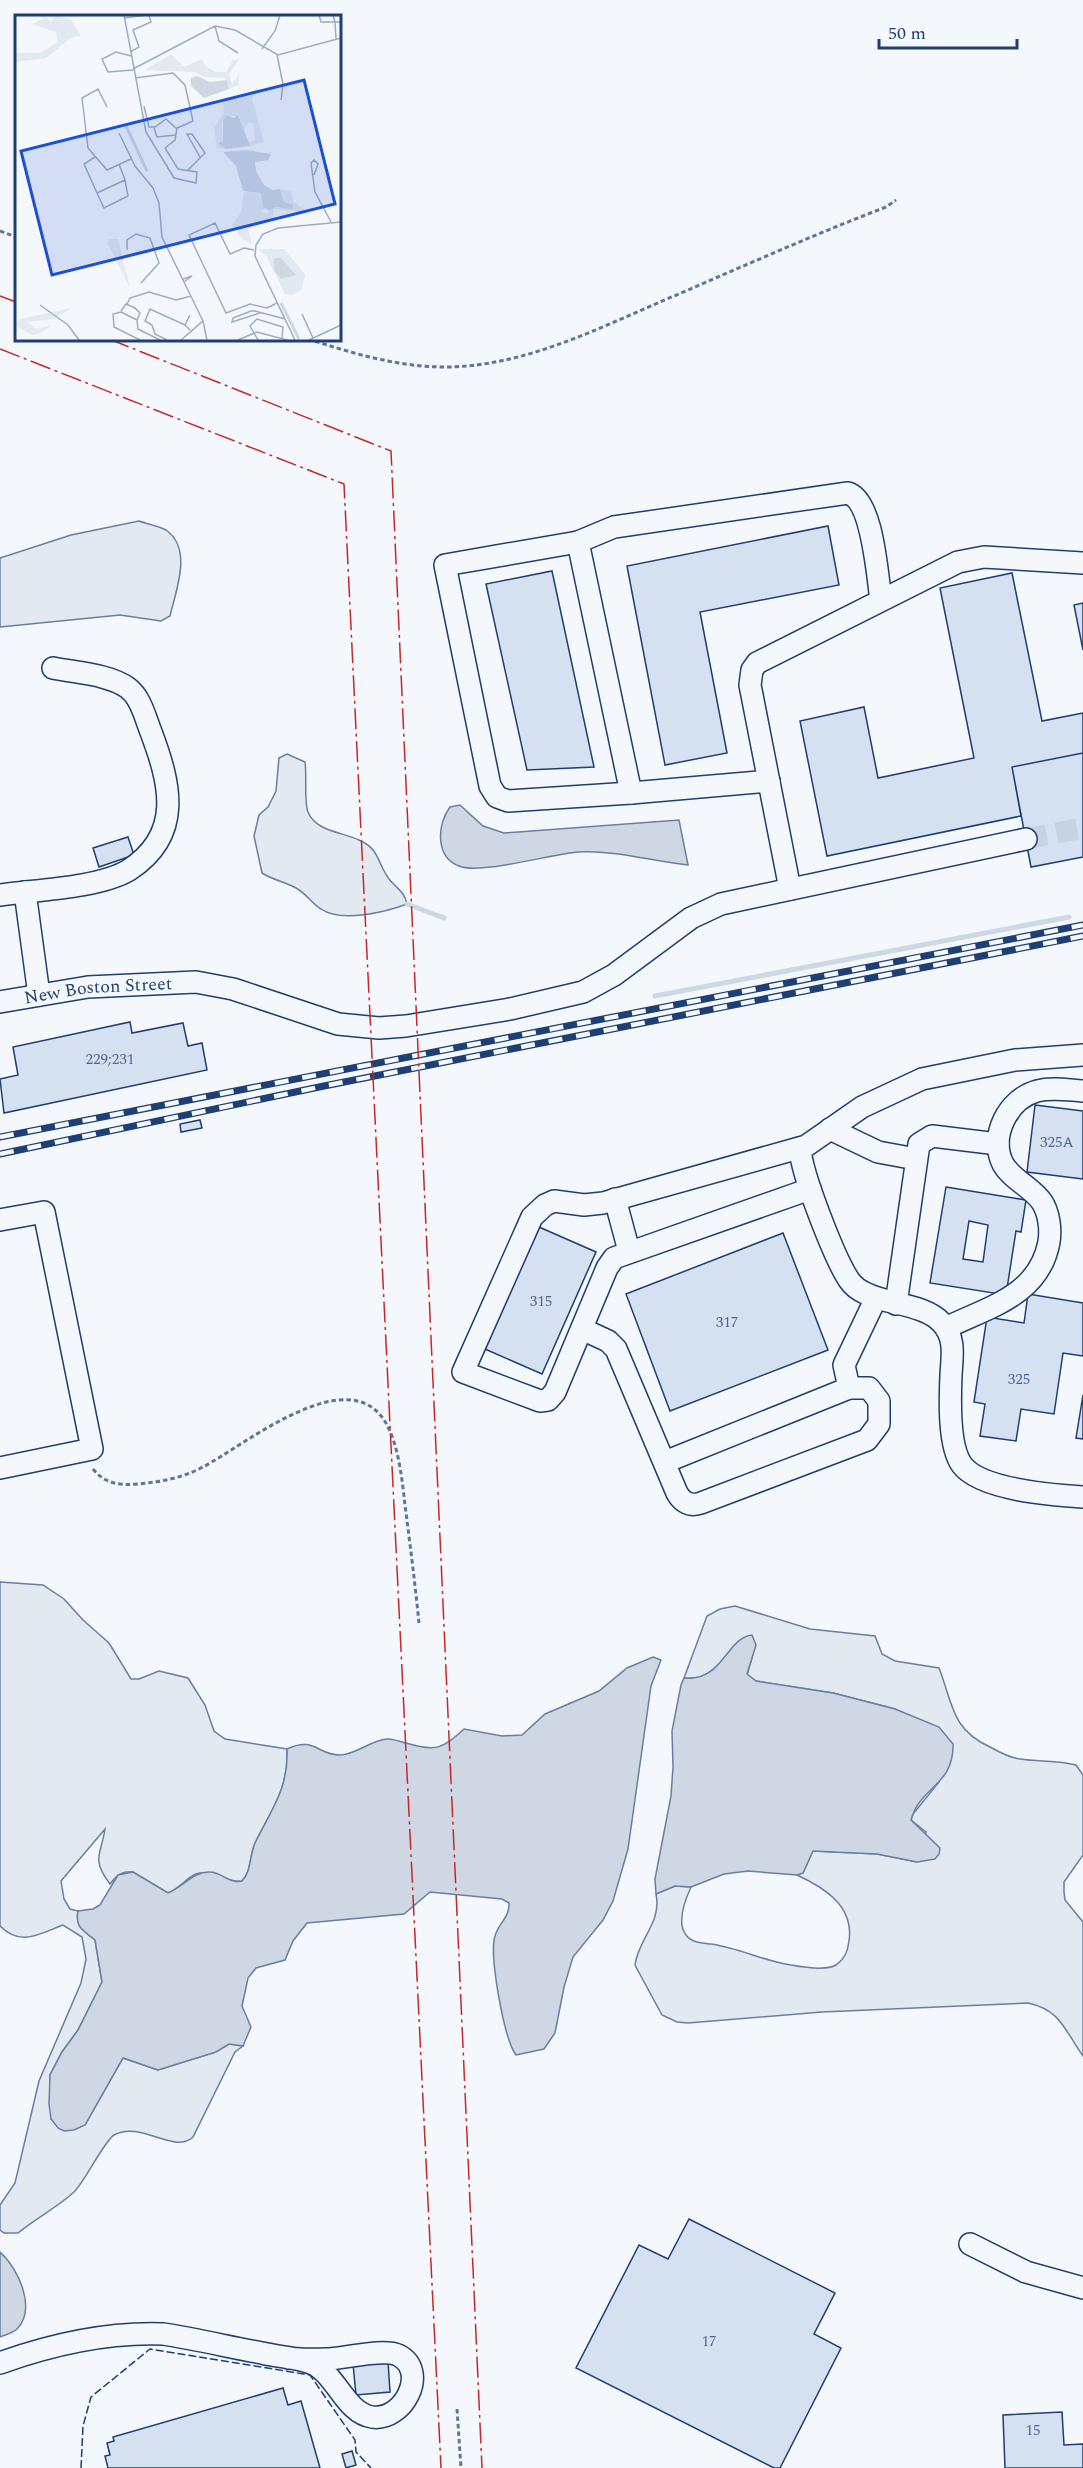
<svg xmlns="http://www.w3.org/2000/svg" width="1083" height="2468" viewBox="0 0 1083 2468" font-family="Spectral,serif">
<rect width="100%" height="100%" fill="#f4f7fb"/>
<!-- green -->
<path fill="#e3e9f0" stroke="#687fa3" stroke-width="1.5" d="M139 521C147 524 159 526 166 530 193 549 176 590 170 616L161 621 120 615 0 627V558L71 535Z
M287 754 305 762C307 775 304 803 308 812 316 832 343 832 359 840 380 849 377 863 389 879 396 888 405 892 407 904 386 912 341 923 321 909 312 904 307 894 296 888 285 882 273 880 262 873L254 836 259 815 268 807 276 791 279 758Z
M0 1582 43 1585 64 1599 83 1620 109 1643 131 1679H139L159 1671 188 1678 205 1705 214 1731 225 1739 287 1749C289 1787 272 1809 256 1841 249 1854 252 1871 242 1881 227 1884 211 1868 196 1874 186 1878 179 1889 168 1893L133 1872C122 1871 117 1875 110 1884 91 1859 101 1855 105 1829L61 1881 64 1899 70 1909 78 1911C75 1928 83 1929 95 1940L102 1982 78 2030 62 2052 50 2075 51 2119 85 2125 123 2058 158 2070 215 2052 229 2044 243 2046 235 2052 193 2137C174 2155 141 2120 114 2135 105 2140 85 2181 74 2192 58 2207 36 2218 18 2233H4L0 2230V2205L15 2183 39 2081 81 1983 86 1959 82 1937 63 1925C39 1934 21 1947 0 1926Z
M735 1606 810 1629 875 1636 882 1654 895 1661 939 1668C953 1704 951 1729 990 1747 999 1752 1010 1758 1020 1759 1039 1762 1057 1760 1076 1765L1083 1775V1855L1064 1882V1892L1065 1900 1083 1922V2056C1065 2031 1061 2010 1028 2003L822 2012 688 2023 677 2022 662 2015 635 1965C638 1939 662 1923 656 1894L675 1886 691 1887C685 1900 676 1922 686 1935 692 1943 702 1943 711 1944 739 1948 764 1961 791 1965 802 1967 826 1971 836 1965 844 1960 848 1950 849 1941 854 1906 825 1888 797 1875L803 1873 813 1851 877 1854 917 1862 926 1832 911 1820 913 1814 939 1782 895 1709 833 1693 756 1681 747 1675 753 1654 737 1644C723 1661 709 1681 684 1678L707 1616 720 1609Z"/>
<!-- water -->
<path fill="#cfd7e4" stroke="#687fa3" stroke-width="1.5" d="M460 805 483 826 504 833 679 820 688 865C651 861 615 850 578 852 551 854 480 875 459 866 435 857 437 824 450 807Z
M752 1635 756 1645 747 1674 756 1681 833 1693 895 1709 939 1727 953 1744C954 1786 920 1786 911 1820L940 1848 939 1854 935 1859 917 1862 877 1854 813 1851 803 1873 797 1875 748 1871 724 1874 691 1887 675 1886 656 1894 655 1879 671 1796 673 1767 672 1731 681 1685 684 1678C722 1683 727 1637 752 1635Z
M653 1657 661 1660 651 1686 628 1849 613 1901 603 1920 573 1957 564 1987 555 2033 544 2049 516 2055C504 2039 489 1955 495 1936 498 1924 510 1917 509 1903L502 1899 430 1892 404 1914 307 1923 293 1941 285 1960 256 1968 248 1978 242 2006 251 2027 243 2046 229 2044 216 2052 158 2070 123 2058 85 2125 74 2130 64 2131 58 2128 51 2119 49 2104 50 2075 62 2052 78 2030 102 1982 95 1940C83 1930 75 1928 78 1911L93 1909 100 1905 118 1875 133 1872 168 1893C183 1887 194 1871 210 1872 222 1872 228 1884 242 1881 252 1871 249 1854 256 1841 272 1809 289 1787 287 1749 315 1736 317 1755 340 1755 356 1755 372 1739 388 1739 394 1739 401 1742 406 1743 436 1752 442 1749 464 1729L502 1736 522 1735 545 1714 599 1691 627 1668Z
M0 2252C18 2268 37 2308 17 2329 13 2333 5 2335 0 2337Z"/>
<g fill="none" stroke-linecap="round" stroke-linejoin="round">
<!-- stream -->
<path stroke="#cfd7e4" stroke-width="5" d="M407 904 444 918
M655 996 1069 917"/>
</g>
<!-- building -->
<path fill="#d5e0f0" stroke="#1d3f73" stroke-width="1.5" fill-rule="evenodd" d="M828 526 839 585 700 612 727 753 665 765 627 566Z
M552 571 594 767 527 770 486 584Z
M1012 573 1042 721 1083 713V753L1012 767 1021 816 827 856 800 721 864 707 878 778 974 758 940 588Z
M1083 603V650L1074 605Z
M1083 753V857L1031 867 1012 767Z
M128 837 134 855 99 867 93 848Z
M130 1022 132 1033 183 1023 188 1046 202 1043 207 1070 4 1113 0 1079 18 1075 13 1047Z
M1035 1105 1083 1111V1179L1027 1172Z
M200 1120 202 1128 181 1132 180 1124Z
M946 1187 1026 1200 1021 1232 1016 1231 1006 1295 930 1283ZM969 1221 988 1225 983 1262 963 1259Z
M539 1227 596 1252 542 1374 485 1349Z
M783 1233 828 1350 670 1411 626 1294Z
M1028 1294 1083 1303V1356L1063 1353 1054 1414 1021 1409 1016 1441 980 1436 985 1404 974 1402 987 1317 1024 1323Z
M1083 1395V1439L1076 1438Z
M689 2219 835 2293 814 2334 841 2348 780 2468H774L576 2368 639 2245 668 2259Z
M388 2361 390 2392 356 2395 353 2364Z
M283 2388 288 2405 301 2401 320 2468H108L105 2456 110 2455 107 2443 114 2441 113 2437Z
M1062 2412 1064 2445 1083 2444V2468H1005L1003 2415Z
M352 2451 356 2465 346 2468 342 2454Z"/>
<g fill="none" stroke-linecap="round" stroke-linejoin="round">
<!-- minor-tunnel -->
<path stroke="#c9d2e0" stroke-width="21" stroke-dasharray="21 10" stroke-linecap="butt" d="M1026 839 1083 828"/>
<!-- minor casing -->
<g stroke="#1d3f73" stroke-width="24">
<g id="minor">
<path d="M578 542 445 565 490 786 497 797 508 801 631 793"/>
<path d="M769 781 631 793 578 542 614 527 848 493C873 501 877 574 881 600"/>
<path d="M790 889 750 685 752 670 757 663 958 562 984 557 1083 563"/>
<path d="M25 892 39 995"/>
<path d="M0 895C36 890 99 888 129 870 184 834 170 783 151 732 145 717 141 698 128 688 109 674 76 673 53 668"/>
<path id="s1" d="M0 1002 88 987 196 982 233 989 338 1024 379 1028 406 1026 510 1009 583 992 614 975 691 918 721 904 1026 839"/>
<path d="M830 1129 878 1152 916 1159"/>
<path d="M800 1148C801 1173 835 1259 849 1280 853 1286 860 1291 867 1294 889 1305 925 1304 942 1323 956 1338 952 1357 951 1375 950 1398 948 1446 962 1465 981 1490 1053 1495 1083 1497"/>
<path d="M810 1189 614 1258 607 1268 555 1392 548 1400 540 1401 463 1372 532 1217 545 1205 554 1201 584 1205 603 1203 806 1146 862 1107 922 1079 1015 1060 1083 1055"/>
<path d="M615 1199 629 1251"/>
<path d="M0 1220 44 1212 92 1449 0 1468"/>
<path d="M896 1304 919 1144 932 1136 998 1144"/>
<path d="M946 1328C988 1307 1039 1296 1049 1242 1051 1229 1049 1213 1042 1202 1032 1187 1012 1180 1003 1164 989 1136 1008 1099 1037 1091 1052 1087 1068 1090 1083 1091"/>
<path d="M582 1329 608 1341 616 1349 677 1493C682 1502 690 1507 701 1503L867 1440 879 1424V1401L869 1388H849L665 1462"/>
<path d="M849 1388 844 1365 876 1298"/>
<path d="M970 2244 1026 2272 1083 2288"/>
<path d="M0 2363C53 2344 107 2332 163 2334 196 2339 229 2347 262 2353 278 2357 296 2357 311 2363 336 2373 345 2413 372 2417 403 2422 430 2371 398 2355 383 2348 342 2359 325 2359 313 2360 301 2359 288 2358"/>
</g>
</g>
<!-- path -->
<path stroke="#5e769c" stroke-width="3" stroke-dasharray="4.5 3" stroke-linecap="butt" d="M0 231 16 237
M308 339C352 353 394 366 441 367 518 368 591 332 660 302 735 270 810 236 886 207L896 200
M93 1469C104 1483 119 1486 137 1484 161 1482 182 1478 203 1467 245 1445 351 1357 387 1425 399 1448 402 1479 405 1505 410 1544 415 1583 419 1623
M457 2409 461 2468"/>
<!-- minor -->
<use href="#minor" stroke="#f4f7fb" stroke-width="21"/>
<!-- rail casing -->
<g stroke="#1d3f73" stroke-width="7">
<path id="rail" d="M0 1137 1083 925
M0 1154 324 1086 1083 936"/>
</g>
<!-- rail -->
<use href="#rail" stroke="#f4f7fb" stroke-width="4.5" stroke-dasharray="14" stroke-linecap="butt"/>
<!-- fence -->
<path stroke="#1d3f73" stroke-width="1.5" stroke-dasharray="8 3" stroke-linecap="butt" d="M81 2468 83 2426 91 2397 150 2349 310 2375 355 2440 356 2452 371 2468"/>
<!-- power -->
<path stroke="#c62828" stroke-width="1.5" stroke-dasharray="21 4.5 3 4.5" stroke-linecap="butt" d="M0 296 16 302
M109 339 391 451 482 2468
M0 349 344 484 441 2468"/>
</g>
<g text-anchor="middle" stroke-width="4.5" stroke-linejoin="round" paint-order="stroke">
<!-- number labels -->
<g font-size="15" fill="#4b6792">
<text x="110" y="1064">229;231</text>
<text x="1057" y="1147">325A</text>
<text x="541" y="1306">315</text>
<text x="727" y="1327">317</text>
<text x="1019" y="1384">325</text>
<text x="709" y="2346">17</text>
<text x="1033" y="2435">15</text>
</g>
<!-- street labels -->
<g font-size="18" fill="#1d3f73" stroke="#f4f7fb">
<text dy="6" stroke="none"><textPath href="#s1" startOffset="99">New Boston Street</textPath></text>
</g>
</g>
<!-- overview -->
<g transform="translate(15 15)">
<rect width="326" height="326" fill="#f4f7fb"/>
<path d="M28 0 36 7 41 0 56 5 66 21 57 22 31 43 0 47V38H25L43 27 41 17 17 9 28 4ZM156 39 169 52 187 44 190 51 201 57H211L218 45 224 44 214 59 217 69 224 59V70L214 74 210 63 190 62 179 57 130 55ZM244 72 237 84 249 127 235 131 233 127 240 125 238 108H233L229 115 224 102 212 100 207 108 208 125 203 127 210 134 202 133 199 113 209 98 208 86 215 82 223 84ZM266 174 277 177 278 186 292 197 259 194 257 205 233 214 237 229 227 224 217 210 226 197 229 177 246 178 250 194 245 196 251 199 261 192 279 193 269 187ZM94 224H103L115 273 93 229ZM243 234H269L290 259 287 274 278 280 270 279 252 242ZM57 293 38 304 12 307 21 314 37 310 26 318 17 320 0 310 5 304Z" fill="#e3e9f0"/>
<path d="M182 61 195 67 212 65 214 74 189 83 176 71V63ZM212 100 219 103 223 100 235 131 211 134 203 128 208 126V105ZM231 135 256 139 253 145 240 147 241 156 249 170 257 175 265 174 269 187 278 190V194L261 192 254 196 248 192 246 178 228 176 221 151 208 137ZM259 243H266L281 260 266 264 259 255Z" fill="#cfd7e4"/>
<path fill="none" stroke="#cfd7e4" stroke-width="3" d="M111 111 132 156M266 288 284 324"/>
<path fill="none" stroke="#9eadc5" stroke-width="1.5" d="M109 0 131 117 159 163 181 168 182 157 163 154 150 133M304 0 306 7H320L318 0M109 3 132 0M200 11 204 26 223 38M321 24 320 7H326M247 34 260 16 265 0M115 37 124 32 118 15 136 7 134 0M262 40 268 69 266 85M116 41 101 37 87 44 93 57 118 55M118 54 200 11 220 15 263 40 326 23M120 63 158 58 170 70 178 106 162 113 160 125 150 133M129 91 134 112H140L151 104 162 114M92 92 83 74 67 83 73 133 92 155 116 144M139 113 142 122 161 120M104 118 120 151 138 173 144 188 147 222 188 306M80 142 69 149 82 178 110 165 104 149M173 155 190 138 177 119H172L185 142M299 160 303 149 299 145 296 148 300 177 316 207M82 178 89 193 113 181 110 165M112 235V225L121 219 135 223 144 248 126 268M239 235 229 233 215 239 200 208 174 220 211 298 235 289 252 293 262 288M168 264 177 261 169 267M112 289 115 283 134 277 161 285 176 281M25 290 53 310 64 325M106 296 111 289 120 293 125 298 122 305M245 298 217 307 218 303 236 296H240L270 304M287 299 298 323M175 300 170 310 175 315M125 325 99 312 98 299 106 297 122 305 123 314 145 325M152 325 140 319 137 310 130 306 135 294 170 310M166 325 188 306 192 325M223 325 242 317 272 325M243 325 235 311 242 304 268 312 267 323M280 325 240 241 241 230 248 219 263 213 326 207M294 325 326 310"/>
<path fill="#1d4ed8" fill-opacity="0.15" stroke="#1d4ed8" stroke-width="3" d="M289 65 320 189 37 260 6 136Z"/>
<rect width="326" height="326" fill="none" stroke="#1d3f73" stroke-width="3"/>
</g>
<!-- scale -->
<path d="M879 39v9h138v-9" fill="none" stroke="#1d3f73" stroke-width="3"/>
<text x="888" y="39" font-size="18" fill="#1d3f73" stroke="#f4f7fb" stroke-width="4.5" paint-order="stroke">50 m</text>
</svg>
